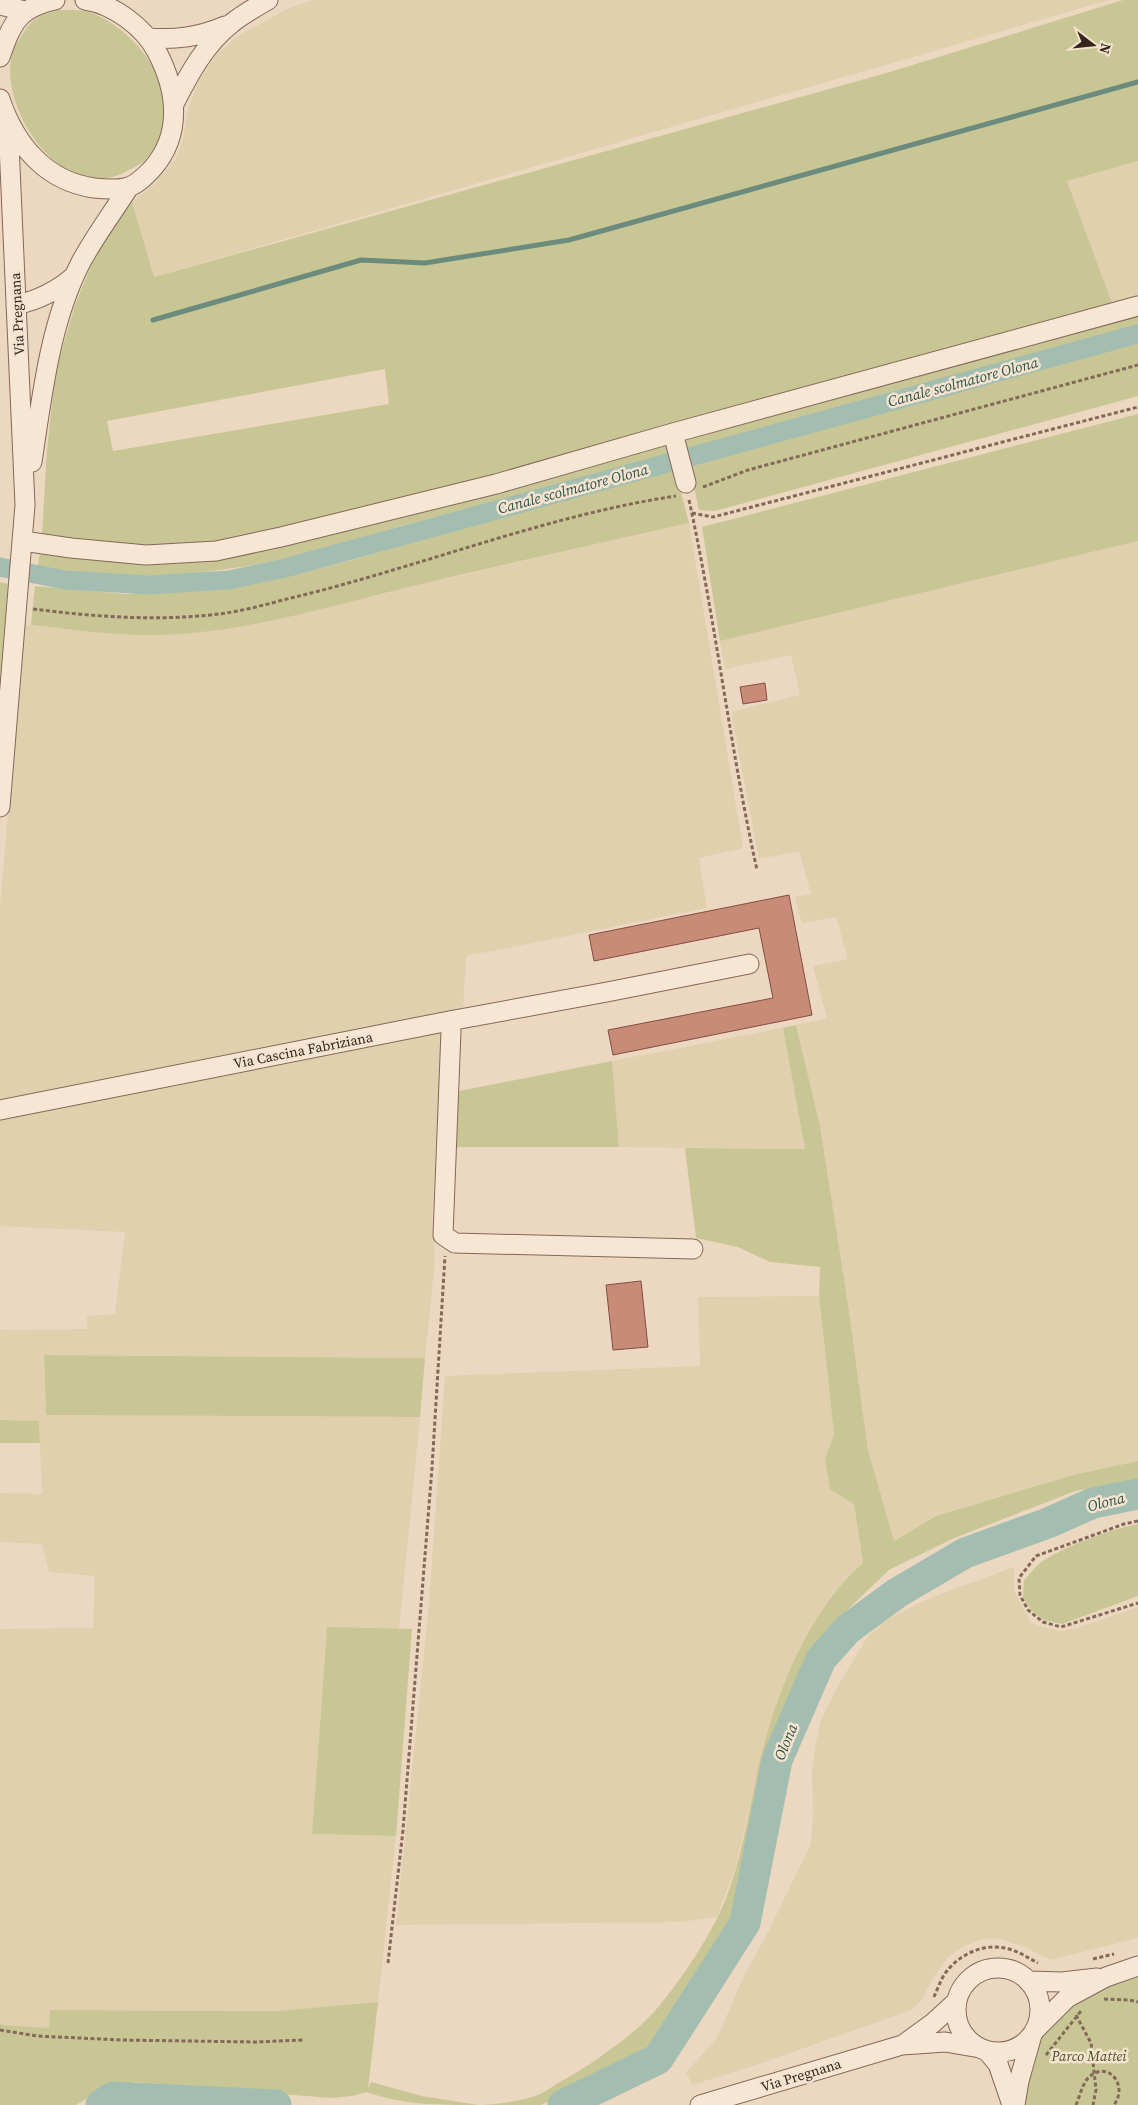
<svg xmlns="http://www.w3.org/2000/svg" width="1138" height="2105" viewBox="0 0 1138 2105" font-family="'Source Serif 4',serif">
<rect width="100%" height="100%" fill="#ecd7c0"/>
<!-- farmland -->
<path fill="#e1d0ae" d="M313 0H1109L154 277 132 202 156 183 176 158 183 140 187 112 197 84 215 55 240 35 287 9Z
M1138 161V296L1112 303 1067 181Z
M689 523 743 848 699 858 707 908 466 956 463 1009 0 1103V905L25 625 141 635 190 632 248 624 306 613 405 588Z
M1138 541V1461L1073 1475 936 1516 894 1541 868 1450 848 1304 820 1126 796 1025 827 1018 813 966 848 959 836 917 802 923 795 897 811 894 799 851 759 859 731 712 800 695 791 655 725 669 720 641Z
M783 1028 805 1149 619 1147 612 1061Z
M432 1032 440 1033 443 1042 432 1218 435 1260 425 1358 44 1355 46 1415 420 1417 399 1629 327 1628 312 1834 396 1836 378 2002 277 2011 50 2010V2029L3 2025 0 2023V1629L93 1628 95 1576 49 1572 42 1544 0 1542V1493L42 1494 39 1421 0 1420V1330L87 1329V1316L115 1314 125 1232 0 1226V1119Z
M819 1296 834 1434 825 1459 854 1504 863 1563 832 1595 811 1628 793 1665 775 1713 760 1763 735 1869 717 1917 680 1922 396 1925 429 1604 445 1376 700 1366 698 1297Z
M1014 1567V1590L1031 1623 1059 1631 1077 1628 1138 1607V1938L1050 1960 1025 1947 1006 1941 996 1938 981 1940 962 1947 948 1957 933 1978 921 2001 911 2010 759 2064 692 2085 686 2072 716 2040 743 1978 766 1936 811 1844 813 1816 812 1773 815 1747 821 1720 839 1684 868 1636 890 1618 930 1598Z"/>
<!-- green -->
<path fill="#c9c695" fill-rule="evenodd" d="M1123 0H1138V161L1067 181 1112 303 679 422 507 471 224 542 147 547 42 534 47 451 55 373 75 305 99 246 132 202 154 277 890 72ZM385 369 389 404 113 451 107 421Z
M58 10C69 10 81 9 92 13 146 35 189 103 149 156 143 163 135 167 127 171 65 206 2 115 11 59 12 50 17 43 22 35 26 29 30 22 37 18 42 14 51 13 58 10Z
M1138 312V325L838 407 688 452 683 436Z
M1138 342V396L715 511 699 510 689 465 904 404Z
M1138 414V541L720 641 702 527Z
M669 439 671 454C588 479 504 499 420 521 358 537 297 560 233 568 169 578 102 579 38 566L40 550 65 557 158 563Z
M675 469 689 523C594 545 499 565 405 588 320 609 228 637 140 635 104 634 67 629 31 625L35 586 126 594 202 591 258 583 326 567Z
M0 582 8 584 0 682Z
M796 1025 820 1126 848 1304 868 1450 894 1541 936 1516 1073 1475 1138 1461V1479L1075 1491 952 1539 889 1570 839 1618 812 1650 769 1760 734 1919 647 2051 541 2105H482C500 2103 520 2102 538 2095 545 2092 553 2086 560 2082 577 2072 593 2063 608 2051 624 2040 641 2026 654 2012 680 1982 710 1937 725 1901 742 1858 749 1810 759 1765 776 1694 807 1612 863 1563L854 1504 830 1489 825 1459 834 1434 819 1296 820 1267 770 1262 738 1247 696 1238 685 1148 805 1149 783 1028Z
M612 1061 619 1147H452L454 1092Z
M44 1355 425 1358 420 1417 46 1415Z
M0 1420 39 1421 40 1443H0Z
M1138 1524V1596L1062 1624 1044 1620 1030 1609 1023 1596 1024 1580C1029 1575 1034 1568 1040 1563 1062 1547 1112 1529 1138 1524Z
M327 1627 412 1629 396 1836 312 1834Z
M1138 1975V2105H1022C1027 2086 1029 2063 1037 2046 1054 2008 1101 1987 1138 1975Z
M378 2002 368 2089 371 2082 422 2096 478 2105C440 2105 401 2105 367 2092L352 2096 331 2098 136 2082 117 2086 89 2097 76 2105H0V2023L3 2025 49 2028 50 2010 277 2011Z"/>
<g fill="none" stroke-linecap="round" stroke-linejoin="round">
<!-- stream -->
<path stroke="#6b8b7d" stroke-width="5" d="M153 320 361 260 425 263 569 240 1138 82"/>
<!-- canal -->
<path stroke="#a3beb1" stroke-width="19" d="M0 567 65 580 149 585 229 580 285 568 1138 334"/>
<!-- river -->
<path stroke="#a3beb1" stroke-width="31" d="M101 2105 113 2097 276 2105
M563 2105 658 2059 745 1923 777 1760 821 1659 848 1629 897 1593 965 1553 1048 1523 1093 1503 1138 1494"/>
</g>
<!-- building -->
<path fill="#c88b77" stroke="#824e40" d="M765 683 767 700 743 704 740 687Z
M789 895 812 1015 613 1055 608 1030 773 998 759 928 594 961 589 935Z
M641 1281 648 1347 613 1350 606 1285Z"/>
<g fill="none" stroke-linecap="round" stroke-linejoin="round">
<!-- minor casing -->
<g stroke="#846859" stroke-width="21">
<path id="minor" d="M0 5 25 11
M148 38C176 40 199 37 225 26
M0 57C12 23 18 8 55 0
M0 99C15 144 45 181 94 188 104 189 119 190 128 187 137 185 146 175 152 169 183 134 177 90 157 52 144 27 113 4 85 0
M174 104C189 74 205 44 232 23 243 14 256 7 268 0
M16 305C39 300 57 291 74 276
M673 433 686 483
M32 462C42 396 50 322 81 262 95 236 113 212 129 187
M23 541 71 548 146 555 216 551 281 537 496 484 673 433 1138 306
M0 807 25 505 8 122
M449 1021 451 1031 443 1235 455 1243 693 1249
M0 1110 449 1021 607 992 749 964
M956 2010a42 42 0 1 1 84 0a42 42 0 1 1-84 0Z
M1028 1981 1062 1982 1097 1978
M1035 2030 1067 1998 1106 1977 1138 1966
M904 2044 933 2023 957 2001
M987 2051 998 2064 1012 2105
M700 2105 902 2045 945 2042 980 2048
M1015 2105 1019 2081 1032 2035"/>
</g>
<!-- path -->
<path stroke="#846859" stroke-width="3" stroke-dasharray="4 2.5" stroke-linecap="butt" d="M703 487 748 470 1138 365
M689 500C716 623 730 748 757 870
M692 513 713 517 1138 407
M33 609C97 617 162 622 226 613 252 609 278 601 303 595 428 564 549 515 676 496
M1138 1521 1124 1524 1036 1556 1019 1578 1020 1595 1028 1610 1043 1622 1061 1627 1138 1603
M1093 1959 1114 1954
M388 1963 403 1830 432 1468 445 1256
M934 1997C937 1990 940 1982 944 1975 958 1954 985 1942 1009 1949 1020 1952 1028 1958 1038 1963
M1104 1999 1129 2000 1138 2002
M1076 2015 1091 2043 1096 2090 1093 2105
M0 2030 37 2036 121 2040 255 2042 303 2040
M1046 2055 1081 2011
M1076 2105C1080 2096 1082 2084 1089 2077 1107 2060 1129 2084 1114 2105"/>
<!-- minor -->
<use href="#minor" stroke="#f7e6d3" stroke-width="19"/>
</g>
<g text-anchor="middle" stroke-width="5" stroke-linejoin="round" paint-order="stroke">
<!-- street labels -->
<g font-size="14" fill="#34241d" stroke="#f3e3cf">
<text transform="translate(17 314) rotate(-93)" y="5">Via Pregnana</text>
<text transform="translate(303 1050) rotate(-11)" y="5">Via Cascina Fabriziana</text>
<text transform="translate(801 2075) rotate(-17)" y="5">Via Pregnana</text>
</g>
<!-- park labels -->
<g font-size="14" font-style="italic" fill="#4c4f24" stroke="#f3e3cf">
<text x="1089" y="2061">Parco Mattei</text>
</g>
<!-- water labels -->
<g font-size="15" font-style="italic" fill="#2c534a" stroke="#f3e3cf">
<text transform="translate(963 382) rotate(-15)" y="5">Canale scolmatore Olona</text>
<text transform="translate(573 489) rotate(-15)" y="5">Canale scolmatore Olona</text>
<text transform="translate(1106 1502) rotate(-14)" y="5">Olona</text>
<text transform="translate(786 1742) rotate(-68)" y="5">Olona</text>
</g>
</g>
<!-- north arrow -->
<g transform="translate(1093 45) rotate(106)" stroke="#f3e3cf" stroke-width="4" paint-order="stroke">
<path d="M0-4L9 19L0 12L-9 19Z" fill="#34241d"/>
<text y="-8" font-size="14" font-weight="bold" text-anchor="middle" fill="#34241d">N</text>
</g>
</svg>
